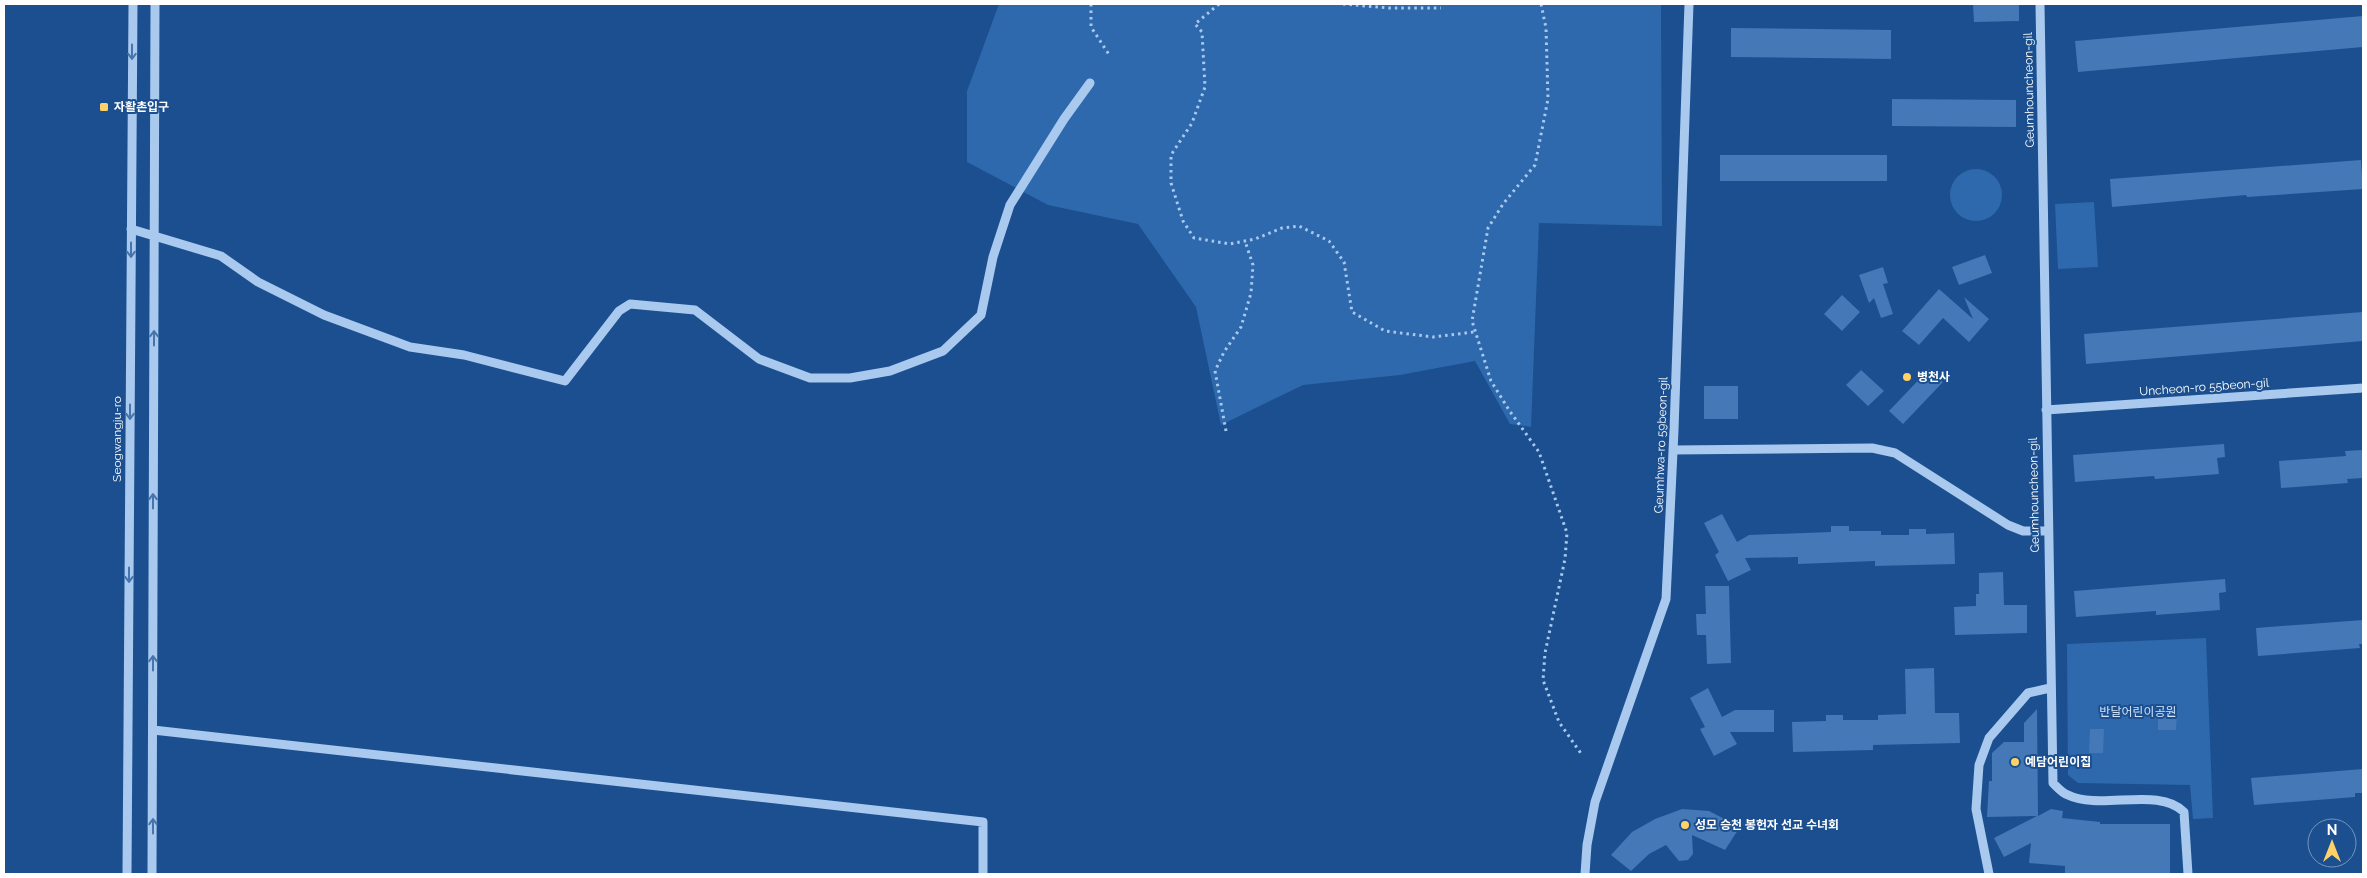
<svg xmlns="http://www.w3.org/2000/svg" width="2367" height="878" viewBox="0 0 2367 878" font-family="Raleway,'Noto Sans KR',sans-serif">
<rect width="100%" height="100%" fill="#1b4f8f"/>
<!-- green -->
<path fill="#2e69ad" d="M999 4H1661L1662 226 1539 223 1531 427 1510 424 1475 361 1400 375 1303 385 1221 425 1196 307 1138 224 1048 205 967 162V91Z
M1950 195a26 26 0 1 1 52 0a26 26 0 1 1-52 0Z
M2094 202 2098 267 2058 269 2055 204Z
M2206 638 2213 818 2193 819 2190 785 2078 783 2068 775 2067 644Z"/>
<!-- building -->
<path fill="#4478b7" d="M1973 4H2019V21L1974 22Z
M2363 16V47L2078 72 2075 41Z
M1731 28 1891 30V59L1731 57Z
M1892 99 2016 100V127L1892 126Z
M1720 155H1887V181H1720Z
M2361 160 2363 189 2247 197 2246 195 2112 207 2110 179Z
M1985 255 1992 273 1959 285 1952 267Z
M1883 267 1888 283 1883 284 1893 314 1881 318 1874 298 1869 303 1859 275Z
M1939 289 1973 319 1964 297 1989 319 1969 342 1943 318 1919 345 1902 331Z
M1842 295 1860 312 1842 331 1824 314Z
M2363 312V341L2086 364 2084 334Z
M1929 369 1943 382 1903 424 1889 411Z
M1861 370 1884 391 1868 406 1846 385Z
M1704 386H1738V419H1704Z
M2224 444 2225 457 2217 458 2219 474 2155 479 2154 476 2075 482 2073 455Z
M2363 450V478L2347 479 2348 483 2281 488 2279 461 2346 456 2345 451Z
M1722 514 1737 542 1749 535 1831 532V526H1849V531H1881V535H1909V529H1926V534L1954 533 1955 564 1875 566V561L1798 564V557L1745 558 1751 570 1728 581 1715 555 1719 552 1704 523Z
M2003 572 2004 605H2027V633L1955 635 1954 607 1976 606V594H1979V573Z
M2225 579 2226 592 2219 593 2220 610 2156 615V611L2076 617 2074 591Z
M1705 586H1729L1731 663 1707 664 1706 635H1697L1696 614H1706Z
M2363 620V644H2359L2360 648 2258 656 2256 628Z
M1934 668 1935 713H1959L1960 743 1873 745V750L1793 752 1792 722 1826 721V715H1843V720H1878V715L1906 714 1905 669Z
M1708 688 1722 717 1735 710H1774V732H1730L1737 744 1714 756 1700 729 1705 727 1690 698Z
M2037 709 2038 816 2051 809 2063 811 2062 818 2100 822V824H2170V874H2065V866L2029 863 2031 843 2004 857 1994 838 2037 816 1987 817 1989 781H1992V753L2004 742H2024V723Z
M2158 712 2177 713 2176 730H2158Z
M2090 729H2104L2103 753H2089Z
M2363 769V793H2355V797L2254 805 2251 778Z
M1682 809 1709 811 1740 827 1725 850 1692 835 1693 854 1688 860 1679 861 1666 845 1649 854 1631 871 1611 855 1632 832 1655 819Z"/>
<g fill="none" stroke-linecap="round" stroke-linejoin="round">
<!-- path -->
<path stroke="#a9c9ee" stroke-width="3" stroke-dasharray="2.5 4" stroke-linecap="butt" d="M1091 4V27L1110 56
M1219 4 1195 24 1202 32 1205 87 1192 123 1171 155V183L1183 221 1194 238 1230 244 1255 239 1282 228 1299 226 1329 241 1344 262 1352 312 1385 331 1433 337 1474 332
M1343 4 1389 8H1441
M1541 4 1546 28 1548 99 1535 165 1503 204 1488 228 1472 321 1491 381 1509 410 1539 452 1567 533 1565 559 1545 653 1543 680 1559 722 1582 755
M1226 431 1215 371 1224 352 1241 327 1251 293 1253 265 1245 241"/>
<!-- minor -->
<path stroke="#a9c9ee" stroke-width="9" d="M2040 4 2053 783C2057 787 2062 793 2068 795 2100 811 2159 786 2184 812L2188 874
M131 229 221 256 258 282 324 315 410 347 464 355 565 381 619 311 630 304 695 310 759 359 810 378H850L890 371 943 351 981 315 993 257 1010 205 1064 119 1090 83
M2046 410 2363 388
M1673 450 1872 448 1895 453 2008 525 2023 531H2047
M153 730 983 822V874
M127 874 133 4
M152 874 155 4
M1585 874 1587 845 1595 802 1666 599 1674 430 1689 4
M1989 874 1976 809 1979 765 1989 738 2028 693 2050 688"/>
</g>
<!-- one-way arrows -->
<defs><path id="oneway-shaft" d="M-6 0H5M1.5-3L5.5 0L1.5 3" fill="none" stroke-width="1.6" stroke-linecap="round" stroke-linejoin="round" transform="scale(1.25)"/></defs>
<g stroke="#4674ac">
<use href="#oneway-shaft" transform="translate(132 52) rotate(90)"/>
<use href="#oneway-shaft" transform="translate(131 250) rotate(90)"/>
<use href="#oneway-shaft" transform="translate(154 338) rotate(-90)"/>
<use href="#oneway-shaft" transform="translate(130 412) rotate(90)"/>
<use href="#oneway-shaft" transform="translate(153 501) rotate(-90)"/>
<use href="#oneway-shaft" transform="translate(129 575) rotate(90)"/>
<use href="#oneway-shaft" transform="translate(153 663) rotate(-90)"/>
<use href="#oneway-shaft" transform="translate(153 826) rotate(-90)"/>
</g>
<!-- markers -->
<g fill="#ffd166" stroke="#1b4f8f" stroke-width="2">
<rect x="99" y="102" width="10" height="10" rx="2.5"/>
<circle cx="1907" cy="377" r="5"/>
<circle cx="2015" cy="762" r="5"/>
<circle cx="1685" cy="825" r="5"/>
</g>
<g text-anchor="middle" stroke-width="4" stroke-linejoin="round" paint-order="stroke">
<!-- street labels -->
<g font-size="12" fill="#fff" stroke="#1b4f8f">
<text transform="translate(2029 90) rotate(-91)" y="4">Geumhouncheon-gil</text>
<text transform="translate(2204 387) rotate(-4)" y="4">Uncheon-ro 55beon-gil</text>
<text transform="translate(117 439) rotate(-90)" y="4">Seogwangju-ro</text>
<text transform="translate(1661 445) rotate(-88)" y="4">Geumhwa-ro 59beon-gil</text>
<text transform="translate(2034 495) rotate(-91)" y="4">Geumhouncheon-gil</text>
</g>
<!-- poi labels -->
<g font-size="12" font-weight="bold" fill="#fff" stroke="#1b4f8f" text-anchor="start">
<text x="114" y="111">자활촌입구</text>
<text x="1917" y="381">병천사</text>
<text x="2025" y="766">예담어린이집</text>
<text x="1695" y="829">성모 승천 봉헌자 선교 수녀회</text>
</g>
<!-- park labels -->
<g font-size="12" fill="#cfe3fa" stroke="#1b4f8f">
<text x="2138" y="716">반달어린이공원</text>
</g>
</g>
<!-- border -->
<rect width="2367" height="878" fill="none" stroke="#ffffff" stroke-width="10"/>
<!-- north arrow -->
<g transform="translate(2332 843)"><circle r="24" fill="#1b4f8f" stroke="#7695bc"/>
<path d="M0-4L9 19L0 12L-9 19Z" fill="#ffd166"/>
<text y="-8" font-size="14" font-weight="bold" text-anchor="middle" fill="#ffffff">N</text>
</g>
</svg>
